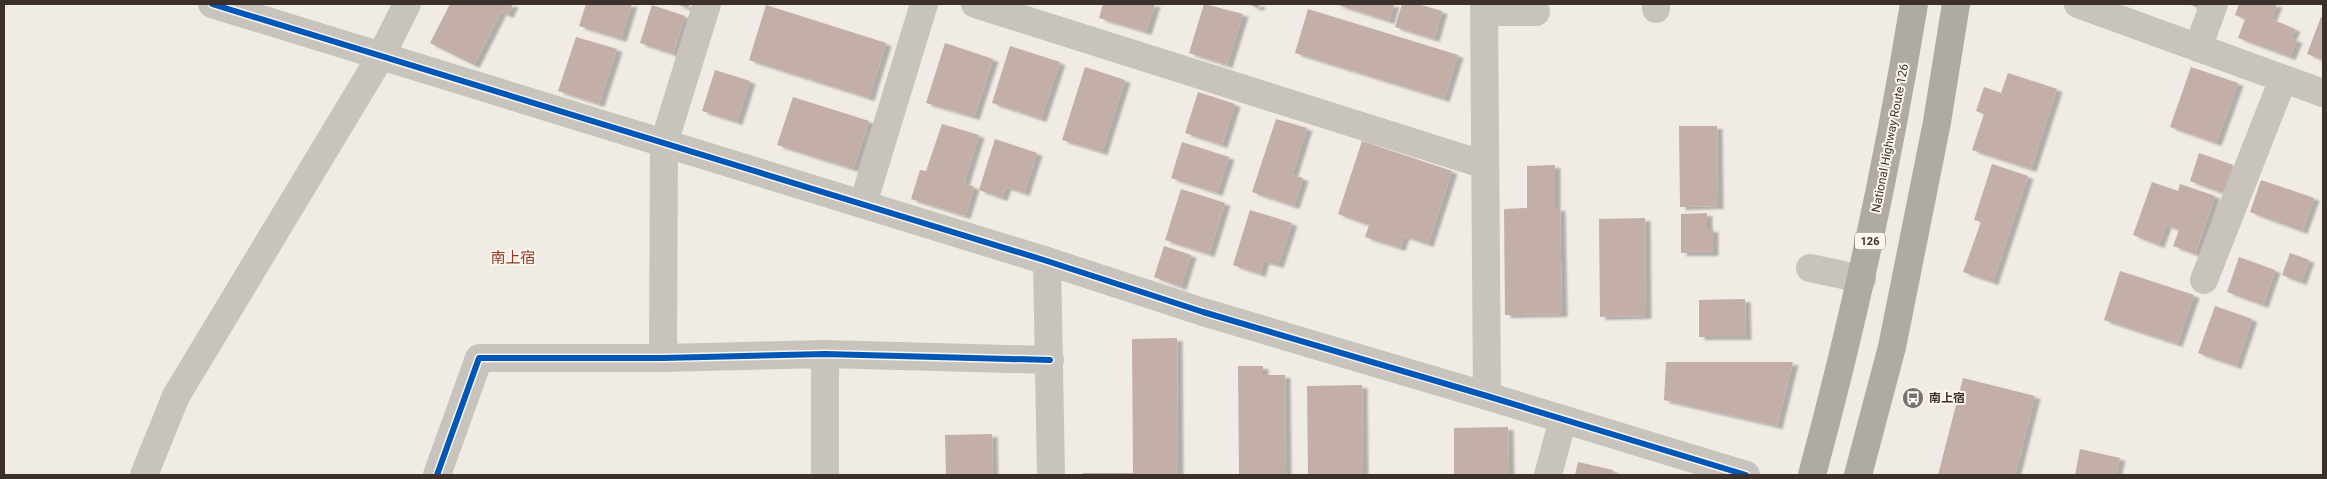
<svg xmlns="http://www.w3.org/2000/svg" width="2327" height="479" viewBox="0 0 2327 479" font-family="Roboto,'Noto Sans JP',sans-serif">
<defs>
<filter id="shadow"><feDropShadow dx="5.5" dy="3" stdDeviation="1" flood-color="#0004"/></filter>
</defs>
<rect width="100%" height="100%" fill="#f0ebe5"/>
<!-- building -->
<path fill="#c3afa7" filter="url(#shadow)" d="M450 4H513L508 15 501 12 474 65 430 43Z
M586 4H632L621 39 579 26Z
M675 4H690L688 8Z
M1103 4H1155L1146 32 1099 18Z
M1204 4 1243 14 1227 65 1189 53Z
M1248 4H1260L1258 8Z
M1335 4H1394L1389 21Z
M1402 4H1418L1442 11 1434 39 1395 27Z
M2188 4H2201L2199 8Z
M2239 4H2277L2271 19 2295 29 2291 38 2297 40 2290 57 2238 38 2245 19 2235 15Z
M652 5 685 16 673 54 640 43Z
M766 5 886 43 869 98 749 60Z
M1308 9 1458 55 1444 99 1295 53Z
M2321 17 2323 18V60L2307 54Z
M576 37 617 49 599 104 558 91Z
M945 43 993 59 974 117 926 103Z
M1010 46 1060 62 1041 119 992 103Z
M1085 67 1125 80 1102 152 1062 140Z
M2191 67 2238 83 2216 143 2170 127Z
M715 70 750 81 737 122 702 111Z
M2008 73 2057 89 2031 169 1972 150 1984 114 1976 111 1984 87 2001 93Z
M1198 92 1235 104 1222 145 1185 133Z
M793 97 869 121 853 169 777 145Z
M1276 119 1307 128 1292 175 1303 178 1294 206 1252 192Z
M942 124 979 135 964 183 974 187 965 216 911 199 920 170 926 171Z
M1679 126H1717L1718 206 1680 207Z
M995 139 1037 153 1024 193 1006 187 1002 198 979 190Z
M1362 141 1452 171 1428 244 1404 236 1400 248 1365 237 1369 225 1338 214Z
M1182 142 1229 157 1217 193 1171 178Z
M2199 153 2233 165 2223 193 2190 181Z
M1992 164 2028 176 1993 282 1963 272 1981 222 1974 220Z
M1555 165V208H1560L1562 314 1505 315 1504 209 1527 208V166Z
M2261 180 2314 198 2302 231 2250 212Z
M2152 182 2178 191 2180 184 2215 196 2195 254 2173 246 2179 230 2166 225 2159 245 2133 235Z
M1181 189 1225 203 1209 254 1165 240Z
M1250 210 1292 223 1278 265 1264 261 1260 274 1233 265Z
M1707 213V229H1713V253H1681V214Z
M1645 218 1646 316 1600 317 1599 219Z
M1164 246 1191 255 1181 287 1154 277Z
M2290 253 2309 260 2301 282 2282 275Z
M2239 257 2275 270 2263 305 2227 292Z
M2120 271 2194 295 2177 344 2104 320Z
M1745 299 1746 337H1699V300Z
M2215 306 2252 319 2236 366 2198 353Z
M1177 338 1178 475H1082V473H1133L1132 339Z
M1666 362H1793L1777 426 1664 400Z
M1238 366H1263V375H1285L1286 475H1239Z
M1963 378 2035 396 2015 475H1938Z
M1362 385 1363 475H1308L1307 386Z
M1508 427 1509 475H1454V428Z
M992 434 993 475H946L945 435Z
M2080 449 2120 458 2116 475H2075Z
M1578 462 1613 470 1612 475H1575Z"/>
<g fill="none" stroke-linecap="round" stroke-linejoin="round">
<!-- minor -->
<path stroke="#c9c3be" stroke-width="28" d="M212 4 1047 261 1203 312 1487 396 1746 475
M975 4 1485 165
M1484 4 1487 396
M2078 4 2323 93
M1656 9V4
M1484 12H1536
M2198 48 2214 4
M863 204 924 4
M1047 261 1051 475
M1810 268 1862 279
M2204 280 2283 79
M663 358 664 143 707 4
M144 475 176 396 381 56 407 4
M437 475 479 358H663L825 354 1050 360
M825 475V354
M1548 475 1563 419"/>
<!-- highway -->
<path stroke="#afaaa4" stroke-width="28" d="M1812 475C1854 320 1888 163 1914 4
M1858 475 1892 347 1937 122 1956 4"/>
<!-- cycleway casing -->
<g stroke="#fbf5ee" stroke-width="9">
<path id="cycleway" d="M212 4 1047 261 1203 312 1487 396 1746 475
M437 475 479 358H663L825 354 1050 360"/>
</g>
<!-- cycleway -->
<use href="#cycleway" stroke="#0057b8" stroke-width="6"/>
</g>
<!-- icons -->
<defs>
<g id="bus-disc" transform="scale(1.125)"><circle r="9.5" fill="#7a716c" stroke="#fbf5ee"/><path d="M-5-6H5V4H4V6H2V4H-2V6H-4V4H-5ZM-3.5-4V0h7V-4ZM-3.5 1.2v1.5H-2V1.2ZM2 1.2v1.5H3.5V1.2Z" fill="#fff"/></g>
</defs>
<g fill-rule="evenodd">
<use href="#bus-disc" x="1913" y="398"/>
</g>
<g text-anchor="middle" stroke-width="4" stroke-linejoin="round" paint-order="stroke">
<!-- shield labels -->
<rect fill="#fbf5ee" stroke="#756b66" stroke-width="1" x="1855" y="232.5" width="30" height="17" rx="4"/>
<g font-size="11" font-weight="bold" fill="#3b302b">
<text x="1870" y="245">126</text>
</g>
<!-- street labels -->
<g font-size="12" fill="#3b302b" stroke="#fbf5ee">
<text transform="translate(1890 138) rotate(-79)" y="4">National Highway Route 126</text>
</g>
<!-- poi labels -->
<g font-size="12" font-weight="bold" fill="#3b302b" stroke="#fbf5ee" text-anchor="start">
<text x="1929" y="402">南上宿</text>
</g>
<!-- quarter labels -->
<g font-size="15" fill="#8c3b22" stroke="#fbf5ee">
<text x="513" y="263">南上宿</text>
</g>
</g>
<!-- border -->
<rect width="2327" height="479" fill="none" stroke="#3b302b" stroke-width="10"/>
</svg>
